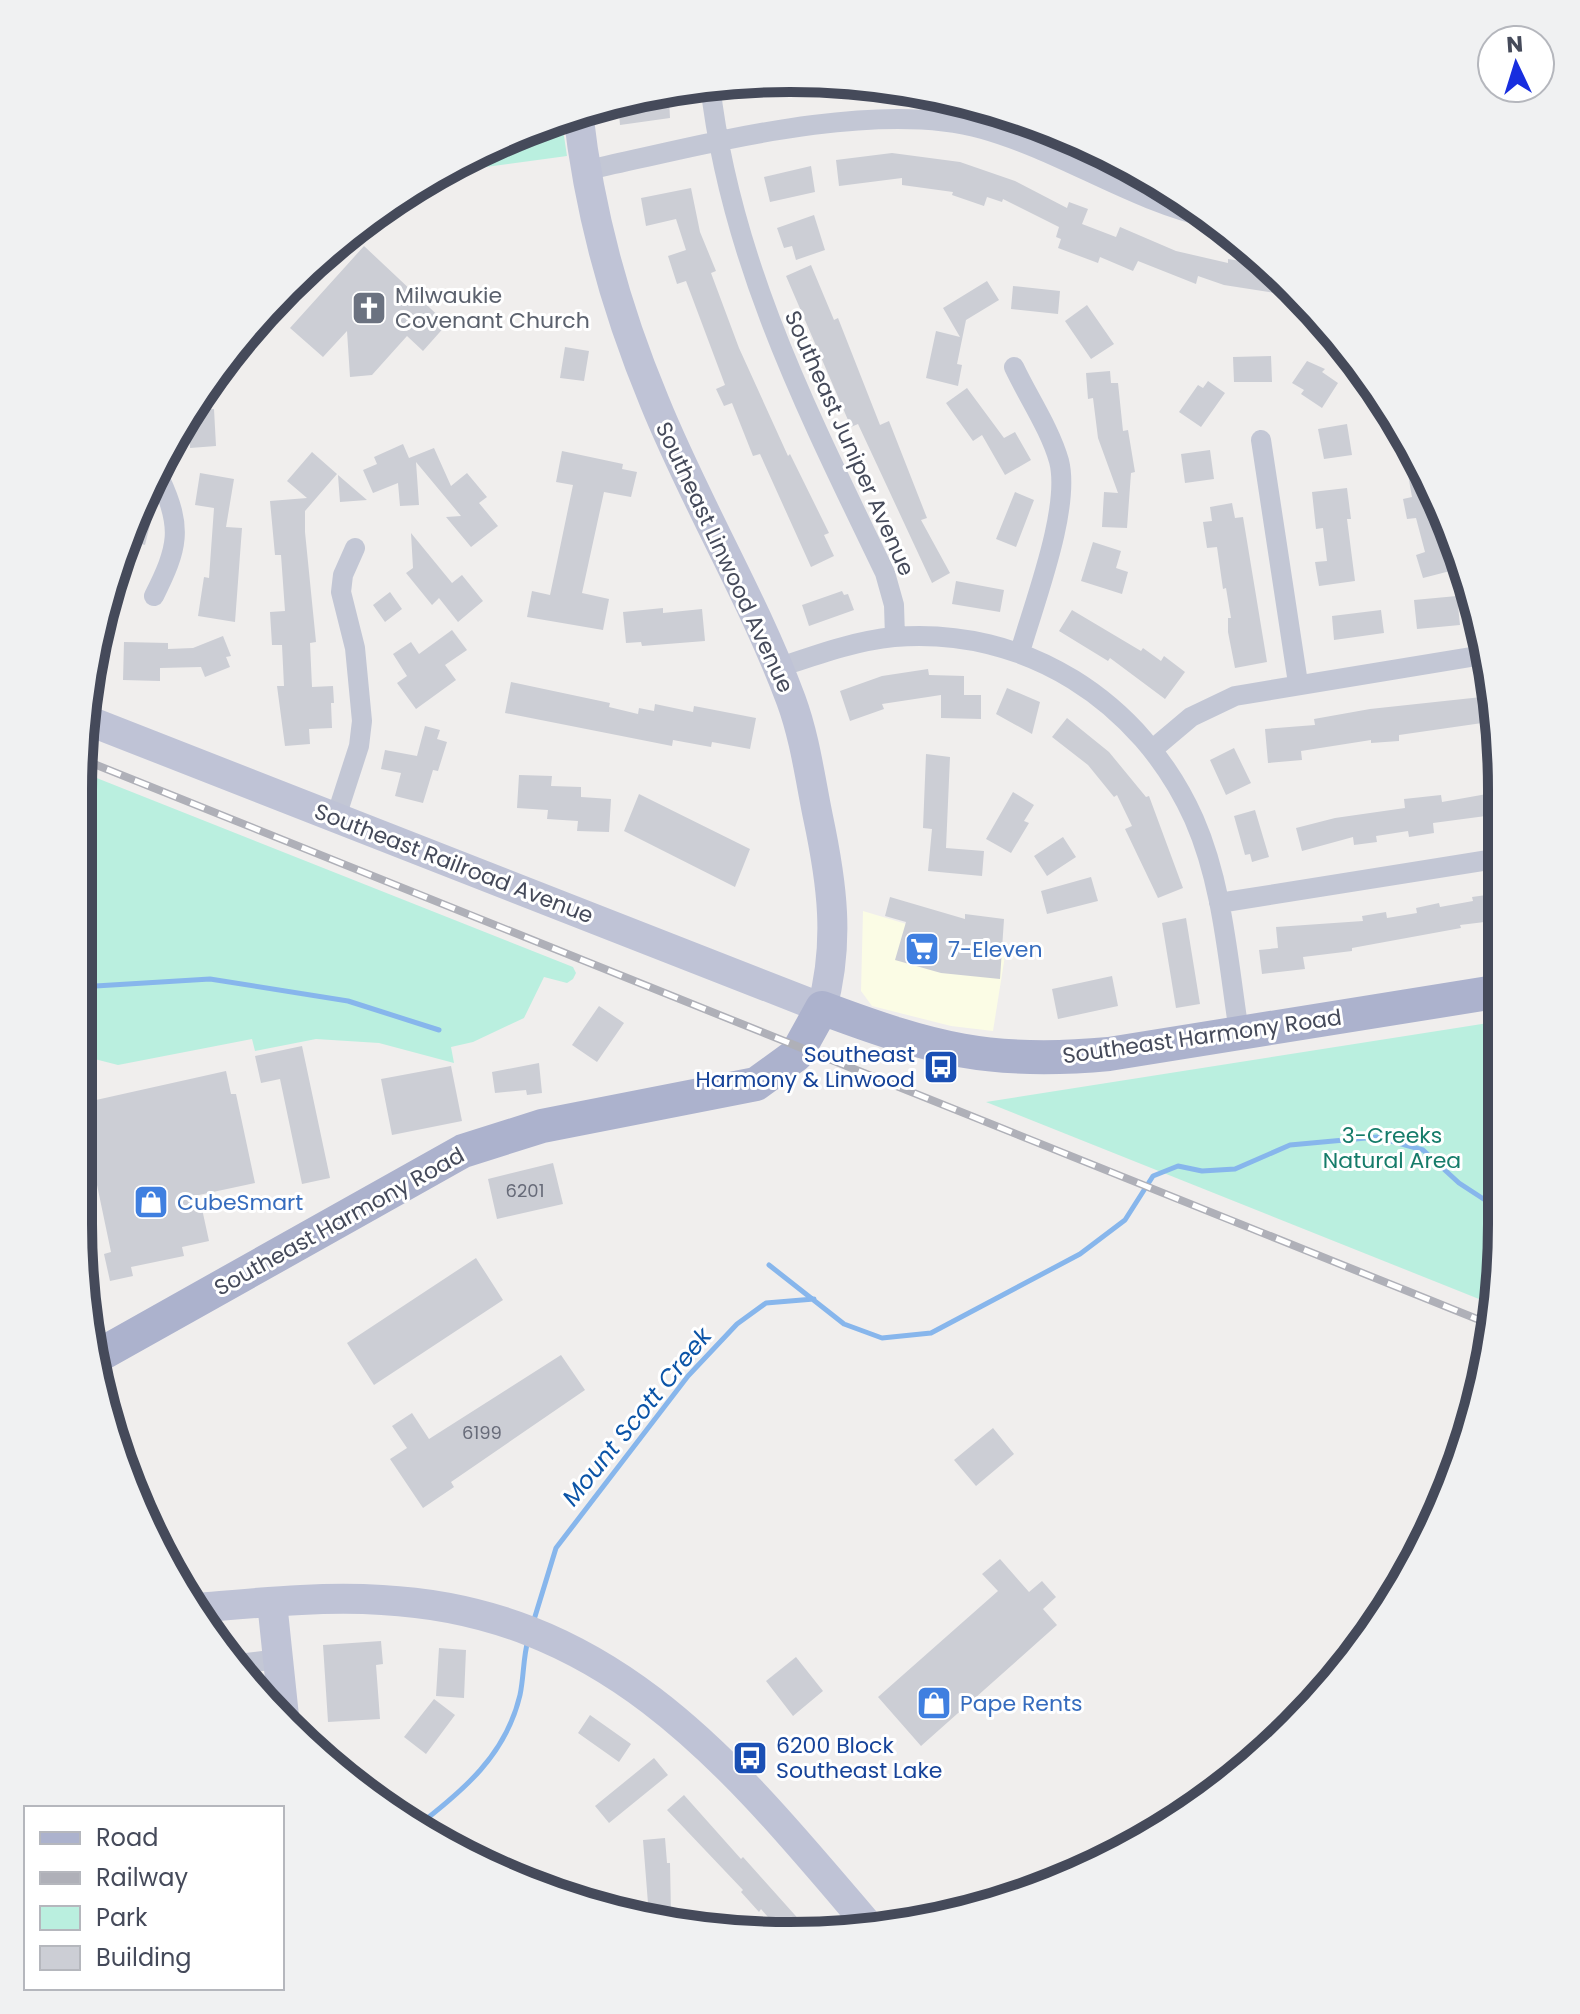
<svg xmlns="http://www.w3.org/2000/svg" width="1580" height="2014" viewBox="0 0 1580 2014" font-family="Poppins,sans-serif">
<rect width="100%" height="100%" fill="#f0eeed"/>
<!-- commercial -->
<path fill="#fbfce5" d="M863 911 953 938 1007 943 993 1031 951 1026 872 1006 861 991Z"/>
<!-- green -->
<path fill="#baefdf" d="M561 116 567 156 433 174H434Z
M79 771 573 967 576 973 573 979 567 983 544 977 524 1018 473 1042 451 1047 454 1063 379 1043 316 1039 255 1051 252 1039 118 1065 79 1055Z
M1501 1021 1502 1224 1494 1305 986 1102Z"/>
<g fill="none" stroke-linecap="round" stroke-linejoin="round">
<!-- stream -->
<path stroke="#87b6ec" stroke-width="5" d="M79 987 210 979 348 1001 439 1030
M769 1265 844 1324 882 1338 931 1333 1080 1254 1125 1220 1153 1176 1178 1166 1202 1171 1235 1169 1290 1145 1377 1137 1423 1150 1459 1183 1502 1211
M533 1623 556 1548 688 1376 737 1324 766 1303 814 1299
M416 1827C463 1791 506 1755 520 1695 524 1676 523 1658 528 1640"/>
</g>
<!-- building -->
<path fill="#ccced5" d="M651 95 652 100 669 99 670 118 620 125 618 102Z
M892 153 960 162 1015 181 1067 208 1069 202 1088 209 1082 224 1116 237 1120 227 1176 251 1228 263V259L1266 265 1300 297 1224 285 1198 276 1196 284 1138 261 1133 271 1100 257 1098 263 1058 248 1061 239 1056 237 1059 227 1003 199 1002 202 987 197 984 206 952 195 953 192 902 185V178L839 186 836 160Z
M811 166 815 192 770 202 764 177Z
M691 188 700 232 716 271 711 273 739 348 788 456 790 454 829 533 824 535 834 556 811 567 760 454 753 456 732 403 724 406 716 389 725 385 686 281 677 284 668 256 686 250 676 219 646 226 641 198Z
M814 215 825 250 796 260 792 246 784 248 777 228Z
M364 246 447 324 423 351 407 336 372 375 350 377 347 331 323 357 290 328Z
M811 265 834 320 838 318 880 425 889 421 927 518 921 520 950 573 932 583 858 424 851 427 786 276Z
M987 281 999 300 966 320 957 364 962 365 958 386 926 378 936 331 960 337 943 308Z
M1013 286 1060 291 1058 314 1011 309Z
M1087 305 1114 344 1091 359 1065 321Z
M565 347 589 351 584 381 560 378Z
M1271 356 1272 382H1234L1233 357Z
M1307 361 1325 369 1322 372 1338 383 1322 408 1301 394 1304 390 1292 383Z
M1110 371 1111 383H1118L1123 431 1128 430 1135 472 1131 473 1127 528 1102 527 1104 492 1118 493 1098 438 1093 398 1088 399 1086 373Z
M1208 381 1225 393 1201 427 1179 412 1198 385 1203 388Z
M967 388 1004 438 1015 432 1031 460 1005 475 982 435 973 441 946 403Z
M214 409 216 446 190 448 189 425 197 410Z
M1347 424 1352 455 1324 459 1318 429Z
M403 444 409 458 434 448 451 486 467 473 487 497 479 503 498 526 471 547 446 517 461 516 416 462 419 505 400 506 398 483 373 493 363 470 377 464 374 457Z
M1210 450 1214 479 1185 483 1181 454Z
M562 451 623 464 622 469 637 472 631 497 604 492 582 593 609 599 603 630 527 617 532 591 550 595 557 562 573 485 556 482Z
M312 452 337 474 305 511V532L316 642 310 643 312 687 333 686 334 703H331L332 728 309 729 310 744 285 746 277 686H284L282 645H272L270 612 285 611 281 555H275L270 501 307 498 287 481Z
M1421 466 1436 499 1454 570 1423 578 1416 555 1425 552 1416 518 1407 519 1403 499 1412 497 1407 469Z
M200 473 234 479 226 527 242 528 235 622 198 616 204 577 209 578 214 508 195 505Z
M338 475 367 500 340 502Z
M1347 488 1351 519H1347L1355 581 1319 586 1315 562 1327 561 1323 528 1316 529 1312 492Z
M1015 492 1034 500 1016 547 996 539Z
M1232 503 1235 518 1243 517 1267 662 1235 668 1228 632V618H1231L1226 588 1223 589 1217 547 1207 548 1203 522 1212 521 1210 507Z
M139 517 151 521 145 545 127 540Z
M411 533 452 583 462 575 483 601 458 622 439 598 432 605 406 573 413 568Z
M1093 542 1121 551 1116 568 1128 572 1122 594 1081 581Z
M956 581 1004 590 1000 612 952 604Z
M842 591 844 595 848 594 854 610 809 626 802 605Z
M390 592 402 609 385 622 373 605Z
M1457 596 1460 625 1417 629 1414 600Z
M663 608V613L702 609 705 641 642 646 641 642 626 643 623 612Z
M1072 610 1141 651 1143 648 1161 661 1164 656 1185 672 1165 699 1110 658 1108 661 1059 631Z
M1381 610 1384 633 1334 640 1332 616Z
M452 630 467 650 445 665 456 680 416 709 397 683 407 676 393 654 411 642 419 654Z
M223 636 231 656 226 657 230 667 205 677 201 667 160 668V681L123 680 124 642 168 643V649L193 648Z
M928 669 929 675 964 676V695H981V719L941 718V695L882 704 884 709 850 721 840 691 882 676Z
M511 682 610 703 609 707 638 714 639 708 654 711 655 704 693 712 694 706 756 718 750 749 712 742 711 747 673 740 672 746 505 713Z
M1007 688 1040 702 1032 734 996 714Z
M1491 696 1496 721 1399 735V741L1371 743V740L1301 751 1302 760 1268 763 1265 729 1315 725 1314 719 1370 709Z
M1067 718 1109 752 1146 797 1149 796 1183 888 1158 898 1125 829 1132 826 1117 795 1114 797 1088 765 1052 737Z
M425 726 440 730 437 739 447 742 438 771 433 770 423 803 395 796 401 773 381 769 385 750 417 756Z
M1234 748 1251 783 1226 795 1210 760Z
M926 754 950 757 946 848 984 851 982 876 928 871 932 829 923 828Z
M519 775 552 776 551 786 581 787V797L611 799 609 832 577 831 578 821 547 819 548 810 517 808Z
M1013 792 1034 805 1024 821 1029 823 1011 853 986 839Z
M1498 792 1501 814 1433 823 1434 833 1409 837 1408 831 1376 836 1377 842 1354 845 1353 837 1302 851 1296 828 1335 818 1405 808 1404 799 1441 795 1442 802Z
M639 794 750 849 735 887 624 831Z
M1255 810 1269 857 1252 862 1250 854 1245 855 1234 816Z
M1063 837 1076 857 1047 876 1034 856Z
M1091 877 1098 901 1047 914 1041 891Z
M1501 893V920L1460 925 1461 928 1352 948V951L1303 957 1305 969 1262 974 1259 950 1278 948 1276 927 1363 921 1362 916 1386 912 1387 918 1417 913 1416 908 1439 903 1440 907 1473 901 1472 897Z
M890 897 965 919V914L1004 919 1000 979 941 973 895 960 906 922 885 916Z
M1186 918 1200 1004 1176 1008 1162 923Z
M1112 976 1118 1006 1058 1019 1052 989Z
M599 1006 624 1023 597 1062 572 1045Z
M302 1046 330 1178 302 1184 280 1079 261 1083 255 1056Z
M539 1063 542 1093 527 1095 526 1090 495 1093 492 1072Z
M451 1066 462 1121 392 1135 381 1079Z
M226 1071 231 1094H236L255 1183 199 1195 209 1241 182 1247 184 1256 131 1267 133 1276 110 1281 104 1254 111 1252 92 1161 78 1164V1104Z
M553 1163 563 1204 497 1219 488 1179Z
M476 1258 503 1300 374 1385 347 1343Z
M561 1355 585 1390 451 1482 454 1487 423 1508 390 1459 407 1448 392 1426 412 1413 429 1439Z
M993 1428 1014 1454 976 1486 954 1460Z
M1000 1559 1029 1592 1042 1581 1056 1597 1043 1609 1057 1625 921 1746 878 1697 998 1591 982 1574Z
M381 1641 383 1664 376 1665 380 1719 328 1722 323 1645Z
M439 1648 466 1650 464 1698 436 1696Z
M796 1657 823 1691 793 1716 766 1681Z
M434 1699 455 1715 426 1754 404 1737Z
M590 1715 631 1744 619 1762 578 1733Z
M654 1758 668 1775 609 1823 595 1806Z
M684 1795 741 1859 743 1857 811 1933 784 1935 761 1909 759 1912 741 1892 743 1890 667 1810Z
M665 1838 667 1863H670L671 1914 649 1916 643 1840Z"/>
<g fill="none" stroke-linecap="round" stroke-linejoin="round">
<!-- street -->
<path stroke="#c3c7d5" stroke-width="20" d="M710 84C730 261 809 415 885 573L894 605 895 637
M588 170C699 146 873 98 983 129 1064 152 1131 201 1214 219
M1014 367C1028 397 1050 429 1059 461 1071 508 1034 603 1020 652
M1261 440 1298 683
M154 596C178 548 183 528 160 479
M777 668C816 655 854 641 894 637 1025 626 1141 701 1194 819 1223 885 1228 962 1239 1032
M1153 749 1191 717 1235 696 1483 655
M336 817 359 746 362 721 355 648 341 592 343 575 355 548
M1219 903 1501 858
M238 1664 279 1659"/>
<!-- secondary -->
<path stroke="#bfc3d6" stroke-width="30" d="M84 719 822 1008C840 942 832 883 818 817 810 778 805 738 791 700 753 598 696 504 655 403 617 312 589 211 578 112
M272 1602 285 1726
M195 1608C256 1603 320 1596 382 1600 611 1612 732 1765 869 1926"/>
<!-- primary -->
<path stroke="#acb2cd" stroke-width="34" d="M96 1357 463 1151 542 1126 756 1084 796 1055 822 1008C932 1049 990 1065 1109 1054L1501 991"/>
<!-- rail casing -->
<g stroke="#afb0b8" stroke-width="8">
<path id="rail" d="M79 758 1492 1325"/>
</g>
<!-- rail -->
<use href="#rail" stroke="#fff" stroke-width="5" stroke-dasharray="15" stroke-linecap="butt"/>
</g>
<!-- icons -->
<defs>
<g id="church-square" transform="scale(1.8)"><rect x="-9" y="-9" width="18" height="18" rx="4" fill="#6b7280" stroke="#fff"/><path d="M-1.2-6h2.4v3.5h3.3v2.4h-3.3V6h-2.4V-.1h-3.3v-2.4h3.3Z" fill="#fff"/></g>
<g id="supermarket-square" transform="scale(1.8)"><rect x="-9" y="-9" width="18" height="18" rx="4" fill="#3f7fe0" stroke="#fff"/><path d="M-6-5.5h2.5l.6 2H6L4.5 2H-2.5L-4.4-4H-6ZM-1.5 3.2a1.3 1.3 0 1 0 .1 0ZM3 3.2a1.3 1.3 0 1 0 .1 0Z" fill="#fff"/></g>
<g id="bus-square" transform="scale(1.8)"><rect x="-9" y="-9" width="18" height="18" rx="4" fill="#1a4fb4" stroke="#fff"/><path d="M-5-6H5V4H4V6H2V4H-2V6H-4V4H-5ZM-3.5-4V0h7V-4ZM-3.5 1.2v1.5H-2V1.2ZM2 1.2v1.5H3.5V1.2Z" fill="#fff"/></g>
<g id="shop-square" transform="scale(1.8)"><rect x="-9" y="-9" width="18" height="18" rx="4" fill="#3f7fe0" stroke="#fff"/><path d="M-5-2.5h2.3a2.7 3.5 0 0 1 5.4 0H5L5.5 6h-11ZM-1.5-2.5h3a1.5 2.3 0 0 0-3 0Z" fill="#fff"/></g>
</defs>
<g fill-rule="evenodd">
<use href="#church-square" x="369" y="308"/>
<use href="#supermarket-square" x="922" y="949"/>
<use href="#bus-square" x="941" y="1067"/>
<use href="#shop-square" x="151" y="1202"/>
<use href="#shop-square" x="934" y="1703"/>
<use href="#bus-square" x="750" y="1758"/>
</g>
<g text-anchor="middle" stroke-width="6" stroke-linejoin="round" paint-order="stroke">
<!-- number labels -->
<g font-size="18" fill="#676b79">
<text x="525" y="1197">6201</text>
<text x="482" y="1439">6199</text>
</g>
<!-- worship labels -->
<g font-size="22" fill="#5b616d" stroke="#fff" text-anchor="start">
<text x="395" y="303">Milwaukie<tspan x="395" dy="25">Covenant Church</tspan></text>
</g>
<!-- street labels -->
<g font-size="22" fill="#454a5a" stroke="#fff">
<text transform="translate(850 443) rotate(66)" y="8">Southeast Juniper Avenue</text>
<text transform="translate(725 557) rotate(65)" y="8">Southeast Linwood Avenue</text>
<text transform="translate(454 863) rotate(21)" y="8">Southeast Railroad Avenue</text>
<text transform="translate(1202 1036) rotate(-8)" y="8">Southeast Harmony Road</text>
<text transform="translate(339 1221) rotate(-29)" y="8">Southeast Harmony Road</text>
</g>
<!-- shop labels -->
<g font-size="22" fill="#366cbe" stroke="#fff" text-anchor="start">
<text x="948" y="957">7-Eleven</text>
<text x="177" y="1210">CubeSmart</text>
<text x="960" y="1711">Pape Rents</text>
</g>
<!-- transit labels -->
<g font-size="22" fill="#164399" stroke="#fff" text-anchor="end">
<text x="915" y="1062">Southeast<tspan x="915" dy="25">Harmony &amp; Linwood</tspan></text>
<text x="776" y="1753" text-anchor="start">6200 Block<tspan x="776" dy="25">Southeast Lake</tspan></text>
</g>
<!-- park labels -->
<g font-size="22" fill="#167c6a" stroke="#fff">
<text x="1392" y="1143">3-Creeks<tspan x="1392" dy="25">Natural Area</tspan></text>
</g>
<!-- water labels -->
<g font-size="24" font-style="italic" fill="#0b54a7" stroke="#fff">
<text transform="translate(637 1417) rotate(-51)" y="8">Mount Scott Creek</text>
</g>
</g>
<!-- crop -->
<path d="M0 0H1580V2014H0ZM790 92H790A698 698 0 0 1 1488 790V1224A698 698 0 0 1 790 1922H790A698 698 0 0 1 92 1224V790A698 698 0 0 1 790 92Z" fill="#f0f1f2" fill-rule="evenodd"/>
<path fill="none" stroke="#454a5a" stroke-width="10" d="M790 92H790A698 698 0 0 1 1488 790V1224A698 698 0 0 1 790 1922H790A698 698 0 0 1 92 1224V790A698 698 0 0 1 790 92Z"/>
<!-- legend -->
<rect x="24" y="1806" width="260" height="184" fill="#ffffff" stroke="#b5b7bd" stroke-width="2"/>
<rect x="40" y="1832" width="40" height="12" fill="#acb2cd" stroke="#b5b7bd" stroke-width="2"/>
<text x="96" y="1846" font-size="24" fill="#454a5a">Road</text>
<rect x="40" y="1872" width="40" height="12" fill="#afb0b8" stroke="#b5b7bd" stroke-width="2"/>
<text x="96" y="1886" font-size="24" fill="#454a5a">Railway</text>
<rect x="40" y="1906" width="40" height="24" fill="#baefdf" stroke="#b5b7bd" stroke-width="2"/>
<text x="96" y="1926" font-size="24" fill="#454a5a">Park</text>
<rect x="40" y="1946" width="40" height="24" fill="#ccced5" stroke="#b5b7bd" stroke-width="2"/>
<text x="96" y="1966" font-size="24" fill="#454a5a">Building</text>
<!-- north arrow -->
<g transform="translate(1516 64) rotate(356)"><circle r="38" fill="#ffffff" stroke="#b5b7bd" stroke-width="2"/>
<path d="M0-6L14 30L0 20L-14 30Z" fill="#182edf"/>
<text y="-12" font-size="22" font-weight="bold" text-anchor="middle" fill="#454a5a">N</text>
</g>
</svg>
